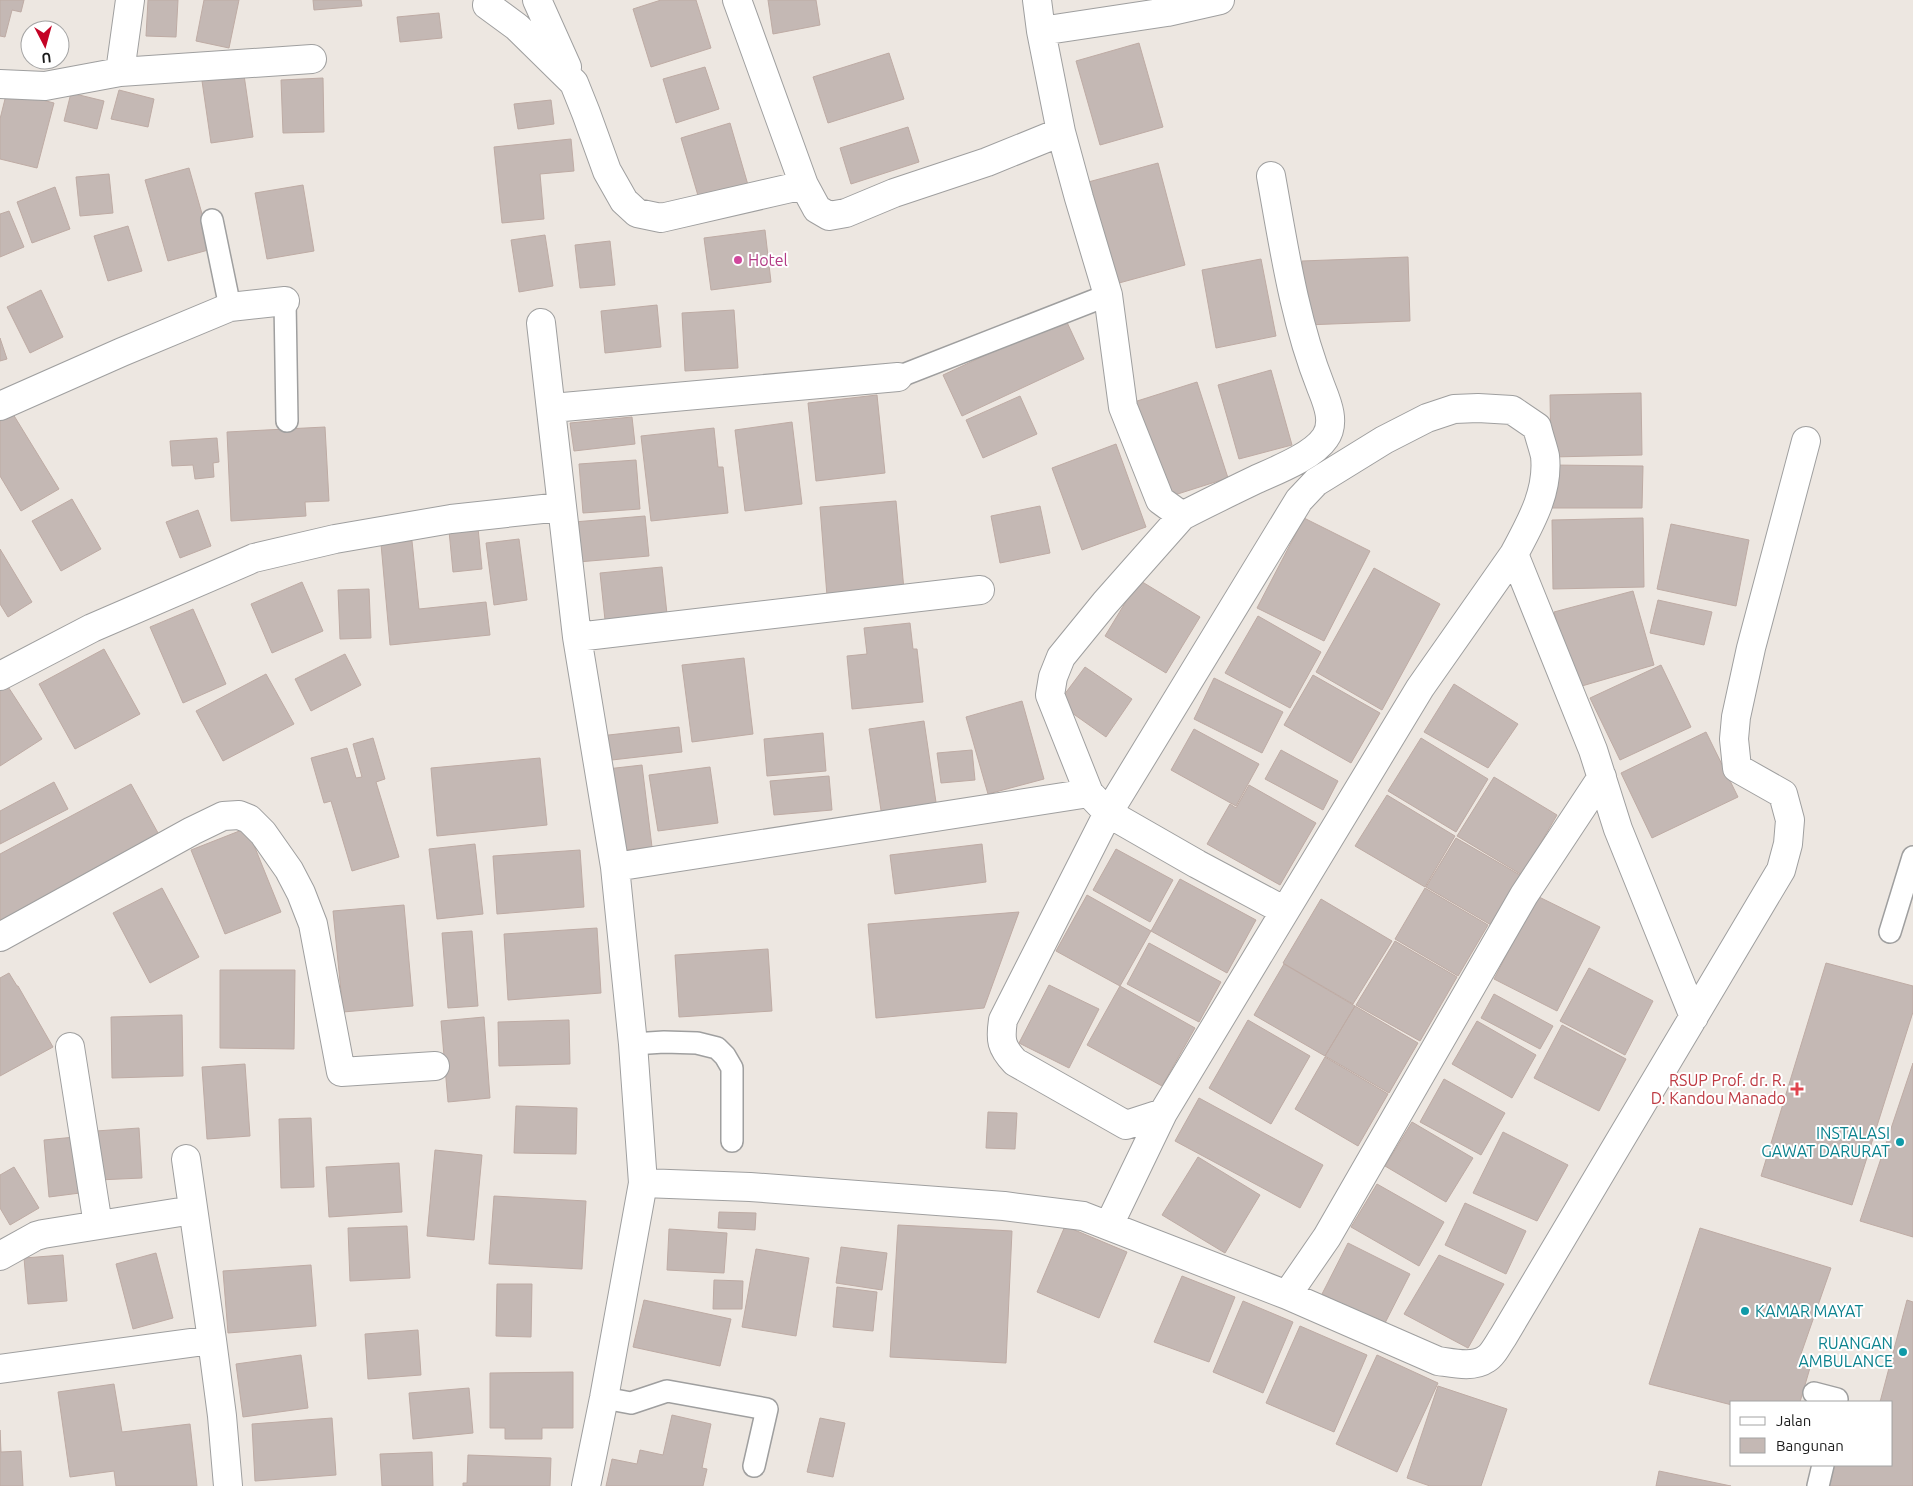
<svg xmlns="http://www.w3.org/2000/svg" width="1913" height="1486" viewBox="0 0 1913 1486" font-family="Ubuntu,sans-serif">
<rect width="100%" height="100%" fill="#ede7e1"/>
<!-- building -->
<path fill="#c4b8b4" stroke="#beaba4" d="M0 0H24L21 12 12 10 5 37 0 36Z
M148 0H178L176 37 146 36Z
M204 0H239L229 48 196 41Z
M313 0H361L362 6 314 10Z
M661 0H696L711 48 651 67 633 9Z
M768 0H816L820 25 773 34Z
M439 13 442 38 400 42 397 17Z
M1139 43 1163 127 1100 145 1076 61Z
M889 53 904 99 828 123 813 77Z
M705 67 719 109 676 123 663 79Z
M244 75 253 137 211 143 202 81Z
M323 78 324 132 283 133 281 80Z
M119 90 154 99 148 127 111 119Z
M7 91 54 103 37 168 0 159V119Z
M71 93 104 101 97 129 64 121Z
M551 100 554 124 518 129 514 104Z
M730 123 748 185 699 199 681 138Z
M908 127 919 162 851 184 840 148Z
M571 139 574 171 540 174 544 219 502 223 494 147Z
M1158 163 1185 265 1108 286 1081 184Z
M189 168 212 249 168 261 145 180Z
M109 174 113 213 80 216 76 177Z
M303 185 314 251 267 259 255 193Z
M55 187 70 229 32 243 17 202Z
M9 211 24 247 0 257V214Z
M128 226 142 271 108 281 94 236Z
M765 230 771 282 711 290 704 238Z
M545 235 553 286 519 292 511 240Z
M610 241 615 285 580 288 575 245Z
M1408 257 1410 321 1305 325 1302 261Z
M1261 259 1276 336 1216 348 1202 270Z
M41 290 63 337 30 353 7 307Z
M657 305 661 347 605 353 601 311Z
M734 310 738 368 685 371 682 313Z
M1065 318 1084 359 962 416 943 375Z
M0 338 7 359 0 361Z
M1271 370 1292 445 1239 459 1218 385Z
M1197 382 1228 478 1165 498 1134 402Z
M1641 393 1642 455 1551 457 1550 395Z
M877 395 885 473 816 481 808 403Z
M1020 396 1037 434 983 458 966 420Z
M13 414 59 489 21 511 0 476V421Z
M632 417 635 444 574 451 570 423Z
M792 422 802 504 745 511 735 430Z
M325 427 329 501 305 502 306 516 231 521 227 432Z
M714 428 718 467H723L728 513 651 521 641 436Z
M217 438 219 462 213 463 214 477 195 479 193 465 172 466 170 441Z
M1116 444 1146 527 1082 550 1052 468Z
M636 460 640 509 583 513 579 464Z
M1551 465 1643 466 1642 508H1551Z
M72 499 101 549 61 571 32 521Z
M896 501 904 590 827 596 820 507Z
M1040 506 1050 553 1000 563 991 516Z
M198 510 211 546 180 558 166 522Z
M645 516 649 556 578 562 574 522Z
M1304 518 1370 551 1324 641 1257 608Z
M1643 518 1644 587 1553 589 1552 520Z
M1671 524 1749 540 1736 606 1657 589Z
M478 528 482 569 453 572 449 531Z
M519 539 527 600 494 605 486 543Z
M412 541 419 609 486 602 490 635 390 645 381 544Z
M0 549 32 602 8 617 0 604Z
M662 567 667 614 605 620 600 573Z
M1374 568 1440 604 1382 710 1316 672Z
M1139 580 1200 617 1166 673 1105 636Z
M302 582 323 631 272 653 251 604Z
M369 589 371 638 340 639 338 590Z
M1633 591 1654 665 1575 688 1554 612Z
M1658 600 1712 612 1704 645 1650 633Z
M193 609 226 684 183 703 150 627Z
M1258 616 1321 652 1290 708 1225 673Z
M910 623 913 649H917L923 702 852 709 847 656 867 654 864 628Z
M104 649 140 714 75 749 39 684Z
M345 654 361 685 311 711 295 679Z
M744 658 753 734 692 742 682 665Z
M1661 665 1691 727 1620 760 1590 698Z
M1085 667 1132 699 1106 737 1058 703Z
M266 674 294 724 223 761 196 711Z
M1313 675 1380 713 1351 763 1284 725Z
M1214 678 1283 712 1262 753 1194 719Z
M3 679 42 739 0 766V681Z
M1454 684 1518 724 1488 768 1424 732Z
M1022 701 1044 779 988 794 966 717Z
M924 721 937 809 882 817 869 729Z
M679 727 682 752 603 761 600 736Z
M1194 729 1259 764 1236 806 1171 770Z
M1706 732 1738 797 1652 838 1621 773Z
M823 733 826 771 767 776 764 739Z
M373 738 385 779 376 782 399 857 352 871 331 801 324 803 311 758 347 748 356 778 362 777 353 744Z
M1421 738 1488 779 1456 832 1388 791Z
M972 750 975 780 941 783 937 753Z
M1281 750 1338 781 1323 810 1265 779Z
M540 758 547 825 437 836 431 768Z
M642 765 652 847 616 851 607 769Z
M710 767 718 823 658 831 649 775Z
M829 776 832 810 774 815 770 781Z
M1494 777 1557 815 1522 875 1457 836Z
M54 782 68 809 0 844V811Z
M131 784 163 842 0 928V854Z
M1249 785 1316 823 1280 885 1207 844 1230 804 1236 808Z
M1387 795 1455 836 1425 887 1355 846Z
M247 828 281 912 225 934 191 850Z
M1456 838 1520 875 1491 925 1426 887Z
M475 844 483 914 437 919 429 849Z
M982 844 986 882 895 894 890 855Z
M1116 849 1173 880 1150 922 1093 890Z
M580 850 584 907 497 914 493 856Z
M1180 879 1256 920 1227 973 1151 931Z
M162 888 199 957 150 983 113 913Z
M1425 888 1488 925 1458 976 1395 939Z
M1087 895 1151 931 1120 986 1056 951Z
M1537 896 1600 927 1557 1011 1494 979Z
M1321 899 1392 941 1353 1004 1283 963Z
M404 905 413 1006 343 1012 333 911Z
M1019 912 984 1008 876 1018 868 924Z
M597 928 601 993 508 1000 504 934Z
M472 931 478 1006 448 1008 442 933Z
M1395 941 1457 977 1420 1041 1356 1005Z
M1149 943 1221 982 1199 1022 1127 984Z
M768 949 772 1011 679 1017 675 955Z
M1826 963 1913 986V1012L1852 1205 1761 1176Z
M1284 964 1355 1006 1325 1056 1254 1015Z
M1589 968 1653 1001 1625 1055 1560 1021Z
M220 970H295L294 1049 220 1048Z
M9 973 17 986H18L53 1047 0 1076V978Z
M1049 985 1099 1009 1069 1068 1019 1043Z
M1120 986 1195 1028 1162 1086 1087 1045Z
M1494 994 1553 1026 1540 1049 1481 1018Z
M1355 1006 1418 1043 1389 1093 1325 1056Z
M182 1015 183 1076 112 1078 111 1017Z
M484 1017 490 1098 448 1102 441 1021Z
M569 1020 570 1064 499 1066 498 1022Z
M1248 1020 1310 1056 1271 1124 1209 1088Z
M1477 1021 1536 1055 1512 1098 1452 1064Z
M1562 1025 1626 1059 1599 1111 1534 1078Z
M1325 1057 1388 1094 1358 1146 1295 1109Z
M1913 1063V1237L1860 1221Z
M245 1064 250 1136 207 1139 202 1067Z
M1444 1079 1505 1113 1481 1155 1420 1122Z
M1199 1098 1323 1165 1300 1208 1175 1141Z
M516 1106 577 1108 576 1154 514 1153Z
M988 1112 1017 1113 1015 1149 986 1148Z
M311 1118 314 1187 281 1188 279 1119Z
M1412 1122 1473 1158 1446 1202 1385 1166Z
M139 1128 142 1178 98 1180 96 1131Z
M1503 1132 1568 1165 1537 1221 1473 1193Z
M75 1137 80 1193 49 1197 44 1140Z
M435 1150 482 1155 474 1240 427 1236Z
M1198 1157 1260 1195 1225 1253 1162 1215Z
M399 1163 402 1212 329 1217 326 1167Z
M14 1167 39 1208 10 1225 0 1208V1175Z
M1377 1184 1444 1222 1419 1266 1351 1227Z
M494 1196 586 1201 582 1269 489 1264Z
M1465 1203 1526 1231 1506 1274 1445 1245Z
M719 1212 756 1213 755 1230 718 1228Z
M898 1225 1012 1231 1006 1363 890 1357Z
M407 1226 410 1278 350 1281 348 1228Z
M1065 1226 1127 1252 1099 1318 1037 1292Z
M1700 1228 1831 1268 1801 1354 1812 1361 1800 1402H1732V1405L1649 1384Z
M669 1229 727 1233 724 1273 667 1270Z
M1348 1243 1410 1274 1384 1325 1322 1294Z
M841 1247 887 1253 882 1290 836 1283Z
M756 1249 809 1258 796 1336 742 1327Z
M156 1253 173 1318 133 1329 116 1264Z
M63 1255 67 1301 28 1304 24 1258Z
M1439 1255 1504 1284 1468 1348 1404 1314Z
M311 1265 316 1326 228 1333 223 1271Z
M1182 1276 1235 1297 1209 1362 1154 1342Z
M714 1280 743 1281 742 1309H713Z
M497 1284H532L531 1337 496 1336Z
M837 1287 877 1292 873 1331 833 1327Z
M644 1300 731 1319 720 1366 633 1347Z
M1907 1300 1913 1302V1486H1829L1833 1465H1892V1402H1880Z
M1243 1301 1293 1322 1263 1393 1213 1372Z
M1300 1326 1367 1355 1334 1432 1266 1403Z
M418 1330 421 1375 368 1379 365 1334Z
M301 1355 308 1408 243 1417 236 1364Z
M1377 1355 1438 1383 1397 1472 1336 1444Z
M573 1372V1428H542V1439H505V1428H490V1373Z
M114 1384 122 1432 190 1424 197 1486H116L114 1471 70 1477 58 1392Z
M1438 1386 1507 1409 1481 1486H1430L1407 1478Z
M469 1388 473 1433 413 1439 409 1393Z
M672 1415 711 1424 702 1468 707 1469 703 1486H606L612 1459 637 1464 640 1450 663 1455Z
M332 1418 336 1475 255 1481 252 1424Z
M820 1418 845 1423 833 1477 807 1472Z
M0 1430 1 1452 21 1451 23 1486H0Z
M432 1452 433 1486H382L380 1454Z
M468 1455 551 1458 550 1486H463V1483H467Z
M1659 1471 1731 1486H1656Z"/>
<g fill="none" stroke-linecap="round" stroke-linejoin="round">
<!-- lane casing -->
<g stroke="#9f9f9f" stroke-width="24">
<path id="lane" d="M212 220 230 307
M285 301 287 421
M898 377 1108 295
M1890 932 1913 857
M633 1044 664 1042 697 1043 717 1048 725 1056 732 1068V1141
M1814 1393 1837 1399 1836 1402
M604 1398 631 1403 667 1391 767 1409 754 1466
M1818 1486 1823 1465"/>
</g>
<!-- street casing -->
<g stroke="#9f9f9f" stroke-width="30">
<path id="street" d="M537 0 567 67
M737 0 804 185 817 209 829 216 846 213 894 193 987 162 1061 132
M1037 0 1041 31 1061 132 1079 198 1108 295 1123 407 1160 500 1182 516 1105 603 1061 657 1053 677 1050 695 1089 793 1108 813 1197 864 1285 911
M487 5 517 27 574 83 586 113 607 171 624 201 637 213 661 218 804 185
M1041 31 1167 12 1220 0
M120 72 312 59
M0 84 45 86 120 72 130 0
M541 323 577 637 615 867 633 1044 643 1183
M0 406 122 352 230 307 285 301
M552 408 898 377
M1182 516C1207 503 1232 491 1257 479 1277 470 1313 456 1325 438 1336 423 1327 402 1321 387 1294 319 1284 248 1271 176
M577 637 980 590
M0 676 92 628 254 558 335 539 451 519 561 507
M615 867 1089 793
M0 937 192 831 223 816 239 815 249 819 263 833 289 870 301 893 313 924 341 1072 435 1066
M70 1047 98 1225
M1163 1113 1126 1125 1015 1062C1001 1047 1000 1040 1003 1020L1108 813 1299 500 1316 482 1384 440 1427 418 1454 409 1478 408 1512 410 1537 427C1539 436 1543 447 1545 456 1549 492 1530 524 1514 554L1593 750 1618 829 1694 1017
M1109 1225 1163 1113 1285 911 1420 688 1514 554
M0 1256 36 1236 43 1234 193 1210
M1287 1295 1327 1237 1524 895 1602 777
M212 1340 222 1416 228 1486
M0 1369 212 1340 186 1159
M586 1486 604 1398 643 1183 750 1187 1004 1206 1083 1216 1287 1295 1438 1361C1453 1363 1473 1368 1486 1359 1493 1355 1498 1344 1503 1337L1781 870 1788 844 1790 820 1783 794 1737 768 1734 739 1736 717 1751 648 1806 441"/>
</g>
<!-- lane -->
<use href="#lane" stroke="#fff" stroke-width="21"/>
<!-- street -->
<use href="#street" stroke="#fff" stroke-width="28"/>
</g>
<!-- markers -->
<circle fill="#d1479c" stroke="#fff" stroke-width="2" cx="738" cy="260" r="5"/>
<path fill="#e0444e" stroke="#fff" stroke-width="2" d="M1794.5 1081.5h5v5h5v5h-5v5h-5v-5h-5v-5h5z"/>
<g fill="#0f9aa8" stroke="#fff" stroke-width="2">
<circle cx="1900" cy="1142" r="5"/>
<circle cx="1745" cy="1311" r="5"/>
<circle cx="1903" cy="1352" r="5"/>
</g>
<g text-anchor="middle" stroke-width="4" stroke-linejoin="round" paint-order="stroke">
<!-- hotel labels -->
<g font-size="16" fill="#b23c85" stroke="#fff" text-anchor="start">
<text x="748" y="266">Hotel</text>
</g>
<!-- health labels -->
<g font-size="16" fill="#be3a42" stroke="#fff" text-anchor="end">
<text x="1786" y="1086">RSUP Prof. dr. R.<tspan x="1786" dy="18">D. Kandou Manado</tspan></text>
</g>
<!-- culture labels -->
<g font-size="16" fill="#0d838f" stroke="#fff" text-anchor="end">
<text x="1890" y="1139">INSTALASI<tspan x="1890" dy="18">GAWAT DARURAT</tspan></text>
<text x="1755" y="1317" text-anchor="start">KAMAR MAYAT</text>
<text x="1893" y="1349">RUANGAN<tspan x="1893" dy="18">AMBULANCE</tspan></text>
</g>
</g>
<!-- legend -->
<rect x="1730" y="1401" width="162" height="65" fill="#ffffff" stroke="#a4a4a4"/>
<rect x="1740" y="1417" width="25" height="8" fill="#ffffff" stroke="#a4a4a4"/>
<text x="1776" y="1426" font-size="15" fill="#1b1b1b">Jalan</text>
<rect x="1740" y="1438" width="25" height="15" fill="#c4b8b4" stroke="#a4a4a4"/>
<text x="1776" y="1451" font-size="15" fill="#1b1b1b">Bangunan</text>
<!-- north arrow -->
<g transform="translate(45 45) rotate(174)"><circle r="24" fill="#ffffff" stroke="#a4a4a4"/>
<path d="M0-4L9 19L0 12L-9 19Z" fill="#c40325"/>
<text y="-8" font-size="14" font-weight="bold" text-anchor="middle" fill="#1b1b1b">U</text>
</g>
</svg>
